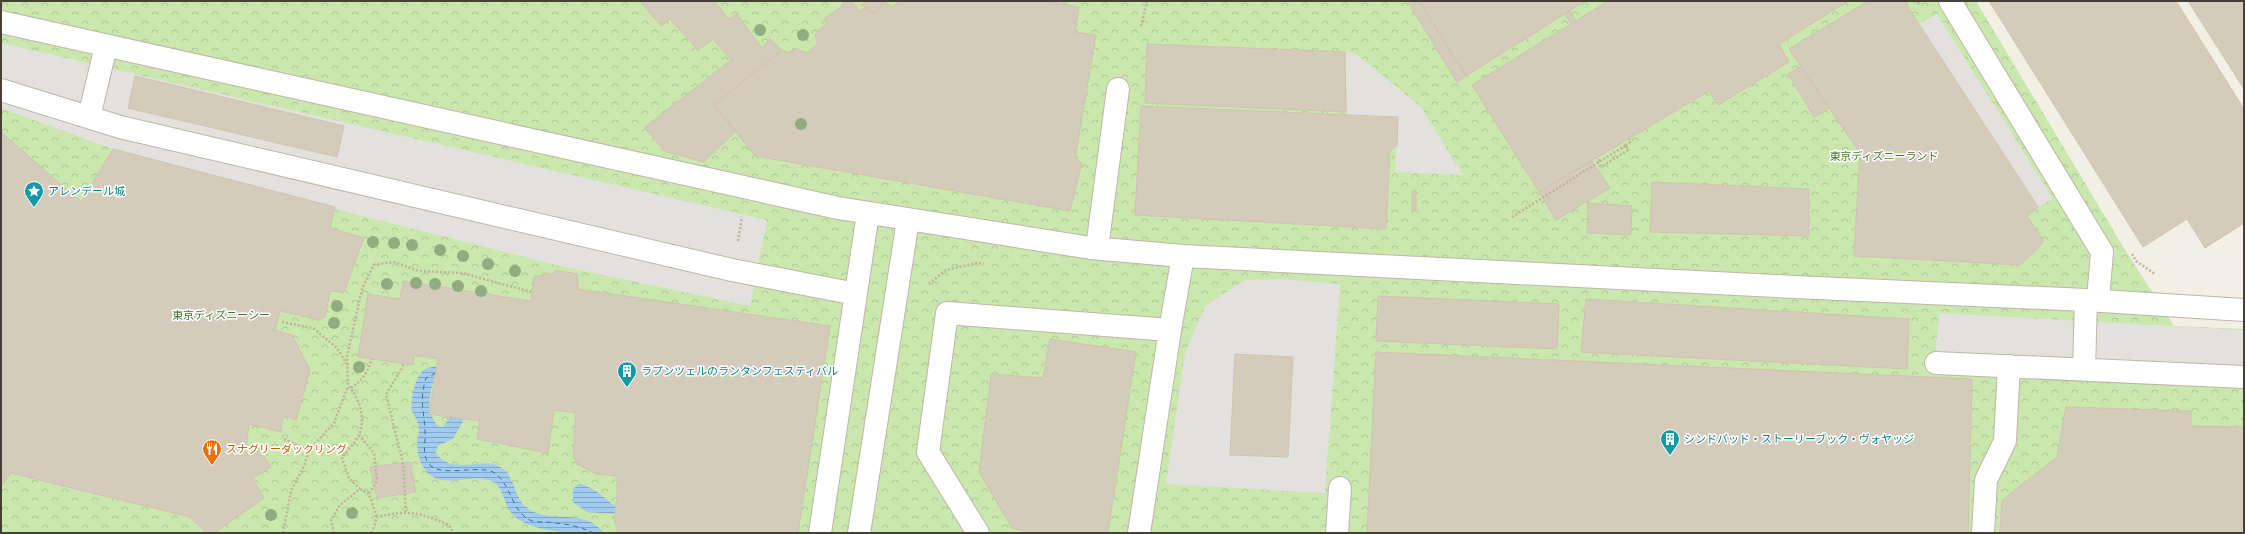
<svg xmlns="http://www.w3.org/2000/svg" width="2245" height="534" viewBox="0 0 2245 534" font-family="'Work Sans','Noto Sans JP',sans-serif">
<defs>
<pattern id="forest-crowns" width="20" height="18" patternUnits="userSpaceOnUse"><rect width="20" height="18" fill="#cae7ae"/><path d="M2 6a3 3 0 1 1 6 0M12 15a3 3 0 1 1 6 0" fill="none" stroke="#afc796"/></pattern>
<pattern id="water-rules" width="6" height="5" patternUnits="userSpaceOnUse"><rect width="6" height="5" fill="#a1cbef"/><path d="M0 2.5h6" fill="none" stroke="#85a6c2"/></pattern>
</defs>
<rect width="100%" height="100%" fill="#f2efe5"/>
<!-- forest -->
<path fill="url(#forest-crowns)" d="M1 1H1976L2122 245 2174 326 2244 329V533H1Z"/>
<!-- parking -->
<path fill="#e3e1dd" d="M1937 14 2053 199 2038 207 1919 24Z
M1 43 767 220 750 306 556 265 335 209V207L113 149 1 108Z
M1345 52 1355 53 1421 107 1463 175 1395 172 1398 117 1347 115Z
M1280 279 1340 284 1325 493 1166 484 1185 353 1205 306 1245 280Z
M1939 313 2244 330V373L1935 359Z"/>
<!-- water -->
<path fill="url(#water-rules)" d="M437 366C433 388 421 408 439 427H443L450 417 464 419 453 439 437 446 436 453C449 473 473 461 492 464 519 469 510 503 534 512 558 522 585 509 604 533 578 533 531 534 512 514 504 505 503 486 492 481 473 473 447 488 430 475 421 468 417 454 417 442 417 438 419 434 419 430 419 422 415 418 412 411 410 402 415 376 423 371 426 368 432 367 437 366Z
M580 483 596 491 616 507 615 514 587 512 573 502V489Z"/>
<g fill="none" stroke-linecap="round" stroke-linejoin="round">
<!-- ferry -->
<path stroke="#2f73b0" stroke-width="1" stroke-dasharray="5 4" stroke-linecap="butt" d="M436 373 426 378C419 400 424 410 425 431 426 441 422 451 427 461 436 480 476 464 493 472 512 483 510 512 532 521 536 522 542 522 547 522 564 524 578 525 593 533"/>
</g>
<!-- building -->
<path fill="#d4cbbb" stroke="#cfc4ae" d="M640 1H714L729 19 737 14 762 48 770 39 782 50 714 105 736 131 704 162 664 151 645 127 731 60 713 39 698 50 670 19 661 26Z
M849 1H852L860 12 865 7 869 11 874 13 881 8 882 1 893 7 899 1H1045L1079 7 1075 32 1096 35 1075 159 1082 163 1070 211 755 156 714 105 782 50 789 53 795 48 806 53 818 44 815 35 827 22 824 19Z
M865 1H882V6L878 11 871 12 865 7Z
M1407 1H1419L1466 76 1457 82Z
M1419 1H1585L1466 76Z
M1608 1H1848L1779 44 1789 62 1718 105 1709 91 1539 192 1472 85Z
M1868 1H1904L2038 207 2027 216 2044 242 2020 265 1854 256 1860 153 1789 49Z
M1989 1H2176L2244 109V223L2205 248 2187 219 2143 247Z
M2188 1H2244V89Z
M1570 11 1576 21 1571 24 1565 14Z
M1147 44 1345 52 1346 112 1145 103Z
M1801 66 1829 108 1814 117 1788 74Z
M135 76 344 126 337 157 128 108Z
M1141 106 1398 117 1397 146 1390 150 1386 229 1135 215Z
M1 132 81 202 113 149 335 207 330 228 364 238 344 292 330 291 325 317 319 320 280 311 275 330 292 335 310 370 296 420 283 415 281 432 249 424 245 458 260 450 271 467 252 478 264 498 214 533H207L190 517 11 473 1 486Z
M1592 161 1610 188 1556 220 1539 192Z
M1652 182 1809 189V236L1650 232Z
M1412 191H1416V211L1412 210Z
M1588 203 1632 206 1631 235 1587 233Z
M555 270 577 274 578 289 830 326 798 533H618L614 518 617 497V476L596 474 579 465 573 456 576 413 554 410 548 453 477 439 480 421 429 414 438 359 414 355 413 365 358 357 368 294 400 299 403 281 531 301 534 276H543V273L553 275Z
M1378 296 1559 304 1557 349 1376 341Z
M1586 299 1909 319 1907 369 1581 352Z
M1050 339 1136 352 1108 533H1032L1012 528 979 472 991 374 1043 378Z
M1376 352 1972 379 1968 533H1367Z
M1235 354 1293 357 1288 457 1230 455Z
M2066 407 2191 411V426L2244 427V533H2000L2002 500 2057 457Z
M410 462 416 492 377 498 370 467Z"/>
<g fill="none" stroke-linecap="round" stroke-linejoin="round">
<!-- minor casing -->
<g stroke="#beb7a8" stroke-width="24">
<path id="minor" d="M1950 1 2102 252 2098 300
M1 22 838 208 1091 248 1183 256 1795 287 2086 300 2244 310
M1 90 120 127 732 270 856 294
M89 117 106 46
M1097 248 1118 89
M1936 363 2244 377
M2084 370 2086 300
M820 533 868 213
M859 533 908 220
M978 533 928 452 947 313 1170 330
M1139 533 1170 330 1183 256
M1337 533 1340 488
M1983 533 1986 480 2005 441 2009 366"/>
</g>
<!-- path -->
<path stroke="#bfb499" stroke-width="2.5" stroke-dasharray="2 2" stroke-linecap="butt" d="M1914 1 1920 4
M1141 26 1147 1
M1625 145 1630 142 1629 139
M1512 217 1626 145 1628 150 1601 167
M738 241 742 217
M2132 254 2136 261 2155 274
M929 284 946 270 977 263 984 264
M282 322 313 328 337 348 347 364
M404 365 386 394 403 463 406 513
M351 388C363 380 367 373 372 359
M359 435 374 453 377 481 369 494
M284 439 309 450
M360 489 369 494 377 517
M283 533 291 491 304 466 309 450 334 423 348 386
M334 533 331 520 340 505 360 489 349 478 342 458C347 451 355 443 359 435 366 419 360 398 348 386L347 356 362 289 374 265 394 262 419 271 462 273 532 292
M372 533 377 517C411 509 419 513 449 525L453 533"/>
<!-- minor -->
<use href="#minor" stroke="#fff" stroke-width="22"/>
<!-- path-bridge -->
<path stroke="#bfb499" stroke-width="2.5" stroke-dasharray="2 2" stroke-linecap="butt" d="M1600 160 1597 161 1601 167"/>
</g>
<!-- trees -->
<g fill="#91ac7e">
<circle cx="760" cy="30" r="6"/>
<circle cx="803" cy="35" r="6"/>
<circle cx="801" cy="124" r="6"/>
<circle cx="373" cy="242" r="6"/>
<circle cx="394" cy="243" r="6"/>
<circle cx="412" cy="245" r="6"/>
<circle cx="440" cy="250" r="6"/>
<circle cx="463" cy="256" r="6"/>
<circle cx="488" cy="264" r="6"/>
<circle cx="515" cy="271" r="6"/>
<circle cx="416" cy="283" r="6"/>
<circle cx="387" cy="284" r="6"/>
<circle cx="435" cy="284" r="6"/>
<circle cx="458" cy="286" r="6"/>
<circle cx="481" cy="291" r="6"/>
<circle cx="337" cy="306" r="6"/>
<circle cx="334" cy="323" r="6"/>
<circle cx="359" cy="367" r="6"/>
<circle cx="352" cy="513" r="6"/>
<circle cx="271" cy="515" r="6"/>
</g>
<!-- icons -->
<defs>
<g id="sight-pin" transform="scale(1)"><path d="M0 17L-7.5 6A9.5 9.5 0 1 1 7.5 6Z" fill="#0f9aa8" stroke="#fff"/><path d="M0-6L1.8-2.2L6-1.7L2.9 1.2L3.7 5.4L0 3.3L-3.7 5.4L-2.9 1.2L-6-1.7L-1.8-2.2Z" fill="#fff"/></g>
<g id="building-pin" transform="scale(1)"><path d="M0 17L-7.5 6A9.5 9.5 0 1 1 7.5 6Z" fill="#0f9aa8" stroke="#fff"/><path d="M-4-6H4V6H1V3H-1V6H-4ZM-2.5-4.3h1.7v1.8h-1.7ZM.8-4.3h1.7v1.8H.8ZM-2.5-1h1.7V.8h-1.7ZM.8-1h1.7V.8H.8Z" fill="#fff"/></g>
<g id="restaurant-pin" transform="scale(1)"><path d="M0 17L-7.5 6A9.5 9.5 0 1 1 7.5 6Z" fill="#e8710a" stroke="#fff"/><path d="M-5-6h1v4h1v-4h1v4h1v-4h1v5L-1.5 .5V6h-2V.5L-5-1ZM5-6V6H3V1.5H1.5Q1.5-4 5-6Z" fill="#fff"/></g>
</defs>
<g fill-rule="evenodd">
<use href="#sight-pin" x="34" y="191"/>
<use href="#building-pin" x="627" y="371"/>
<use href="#building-pin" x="1670" y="439"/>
<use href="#restaurant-pin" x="212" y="449"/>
</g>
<g text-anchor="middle" stroke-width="3" stroke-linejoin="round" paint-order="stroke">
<!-- park labels -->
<g font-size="11" fill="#427629" stroke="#fff">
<text x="1884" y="160">東京ディズニーランド</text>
<text x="221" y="319">東京ディズニーシー</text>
</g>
<!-- culture labels -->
<g font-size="11" fill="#0d838f" stroke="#fff" text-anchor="start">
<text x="48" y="195">アレンデール城</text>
<text x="641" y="375">ラプンツェルのランタンフェスティバル</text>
<text x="1684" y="443">シンドバッド・ストーリーブック・ヴォヤッジ</text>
</g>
<!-- food labels -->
<g font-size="11" fill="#c56008" stroke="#fff" text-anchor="start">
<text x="226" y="453">スナグリーダックリング</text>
</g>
</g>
<!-- border -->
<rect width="2245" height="534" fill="none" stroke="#453f35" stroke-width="4"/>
</svg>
